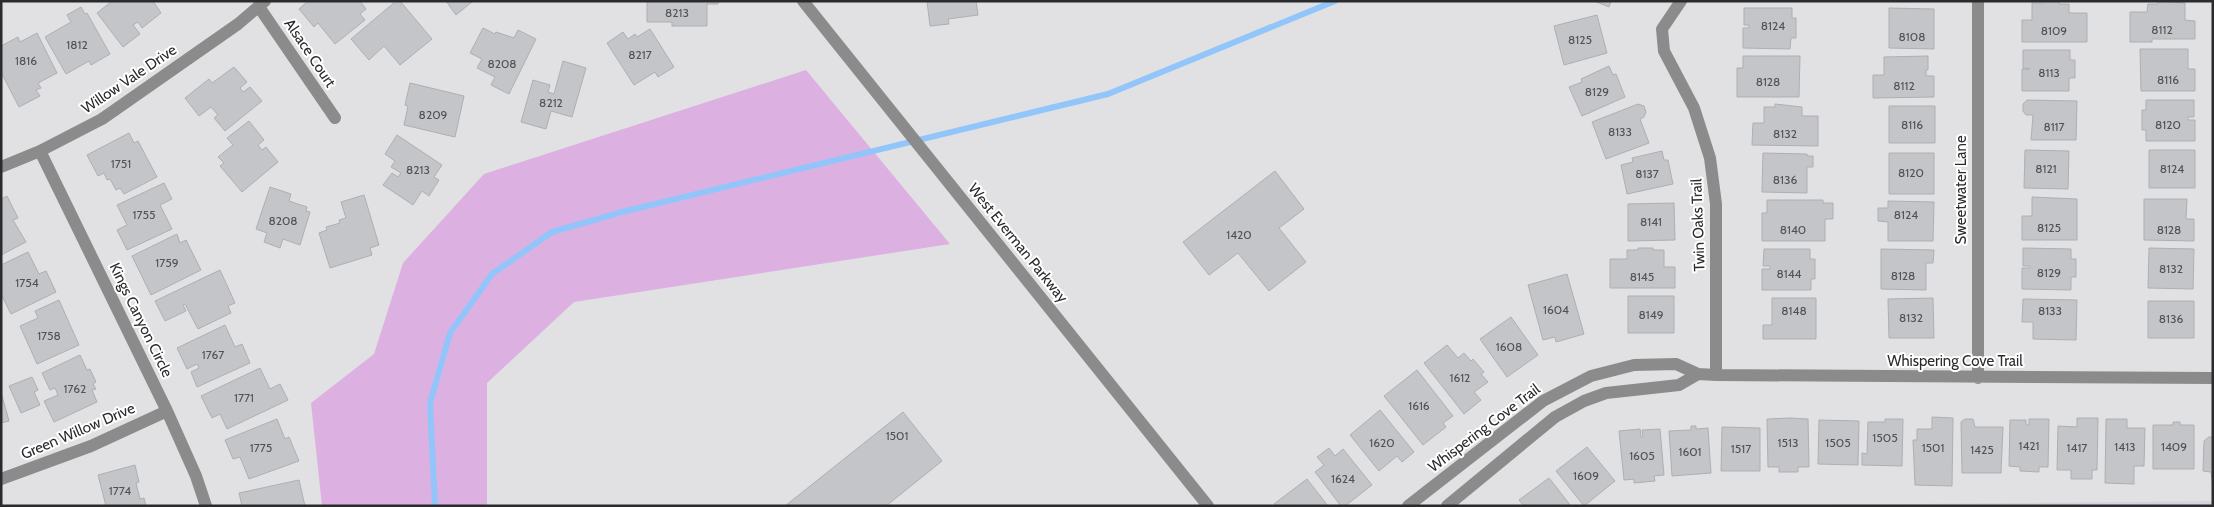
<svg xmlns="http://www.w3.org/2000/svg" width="2214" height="507" viewBox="0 0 2214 507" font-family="Cabin,sans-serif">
<rect width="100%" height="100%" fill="#e1e1e4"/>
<!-- built -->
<path fill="#d4d4df" d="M2213 501V506H1697Z"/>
<!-- green -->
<path fill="#dcb0e1" d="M806 70 950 244 574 302 487 383V506H322L311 403 374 354 403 263 484 174Z"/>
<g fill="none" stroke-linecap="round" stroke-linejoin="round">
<!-- stream -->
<path stroke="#92c6fa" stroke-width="6" d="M435 506 430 403 450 333 492 274 552 232 622 212 1108 94 1335 1"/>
</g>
<!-- building -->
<path fill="#c4c5c8" stroke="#aeafb2" d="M112 1H153L161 13 142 28 138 22 133 25 140 34 123 47 97 13Z
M308 1H360L366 9 360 14 365 20 335 44 318 23 314 27 299 9Z
M396 1H400L432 39 400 65 384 46 369 60 351 39Z
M446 1H473L456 15Z
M647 1H718V4H707V26H672V22H647Z
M927 1H976L978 15 948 19 949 24 930 26Z
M1594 1H1611L1609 7Z
M2043 1H2059V4H2069V13H2087V42H2022V20H2032V3H2043Z
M2158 1 2185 3V20L2195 21V39H2152V42H2130V12H2147L2148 4H2158Z
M81 7 85 14 87 13 110 54 91 65 89 61 66 74 45 37 71 22 67 15Z
M1744 8H1792V18H1796V38H1791L1790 49 1743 48V28H1749V25H1744Z
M1889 8 1934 9V49L1889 48Z
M1597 15 1607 53 1564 65 1554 26Z
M483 28 495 34 496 32 514 38 518 30 536 39 509 94 491 85 495 77 477 68 482 59 470 53Z
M650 29 674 67 658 77 655 72 634 85 607 43 623 32 628 39 635 34 637 37Z
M37 33 57 73 38 83 41 88 36 90 40 96 19 107 1 72V46L18 37 20 42Z
M2140 49H2188V69H2195V91H2141Z
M2023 50H2070V60H2075V78H2069V91H2022V69H2030L2023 68Z
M1743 56H1800L1799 97H1737V68H1743Z
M1928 56V70H1926V76H1934V97L1873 98V75H1884V57Z
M563 61 586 68 572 117 551 111 546 129 521 122 533 80 550 85 548 92 554 94Z
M1609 66 1613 75 1616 74 1625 97 1582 116 1569 87 1582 82 1581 79Z
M234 67 247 82 240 88 243 92 250 87 262 101 225 131 214 118 218 115 211 107 199 116 185 98 209 79 212 83Z
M410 83 464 96 455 137 404 125 408 106 405 105Z
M2027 100 2077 101 2076 140H2031L2033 115H2026L2023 111V104Z
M2146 100H2194V117H2188V120H2195V141H2146V130H2142V110H2146Z
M1638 104 1644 106 1646 112 1644 117 1640 119 1649 143 1606 159 1592 122Z
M1775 104 1802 107V116H1818V146L1752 145 1753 123H1764V107H1775Z
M1889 106H1935V143H1889Z
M249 121 264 140 258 145 262 150 266 147 278 162 242 192 220 166 224 163 218 157 233 145 227 138Z
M129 133 134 143 138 141 157 177 124 194 120 188 116 190 110 179 107 180 104 173 98 176 87 155Z
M397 135 442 165 434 177 439 180 429 196 422 191 413 205 383 185 392 173 398 177 401 173 391 167 395 161 385 154Z
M2025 150 2069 151 2068 189 2024 188Z
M2149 150H2195V188H2149Z
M1662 151 1664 160H1668L1673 184 1627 194 1621 165 1633 162 1632 158Z
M1763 153 1807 154V156H1813V167H1807V193L1762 192Z
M1889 153H1934V194H1889Z
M1275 171 1304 209 1279 228 1306 262 1269 291 1238 253 1209 275 1183 242Z
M164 183 172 199 160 205 172 229 127 250 117 230 127 225 117 205Z
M270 187 291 194 289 201 307 207 306 211 310 212 300 245 283 239 280 248 264 242 267 233 256 229Z
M364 195 379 245 370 248 372 255 330 268 319 233 327 230 326 227 340 223 339 220 346 218 341 202Z
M7 196 18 218 13 220 26 242 1 255V199Z
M2032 197 2077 199V240H2022V216H2032Z
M2144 199H2187L2186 219H2194V241L2144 240Z
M1767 200H1823V203H1833V219H1825V241H1762V213H1767Z
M1888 201 1934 202 1933 241H1888V222L1878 221V208H1888Z
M1674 203 1675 240 1628 241V204Z
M177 234 180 243 186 240 201 270 151 295 132 256Z
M1638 248H1653V250H1664V267H1675V288H1610V259H1627V250H1638Z
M2023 248 2071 249V259H2076V277H2071V290L2022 289V268H2030V266H2023Z
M2149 248 2194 249 2193 289 2148 288Z
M1764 249H1810V259H1815V279H1811V290H1762V269H1770V266H1763Z
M1881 249 1934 250 1933 263H1926V290L1881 289Z
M28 252 39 274 46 271 56 292 11 314 1 294V265Z
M220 270 235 303 228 306 231 313 198 329 185 304 183 305 186 311 165 321 155 301Z
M1567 274 1584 334 1556 342 1555 337 1543 340 1528 285Z
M1628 296H1674V333H1628Z
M1772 298H1816V339H1763V325H1772Z
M1933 298 1934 338H1889L1888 299Z
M2023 299 2077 300 2076 340 2033 339V322H2022Z
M59 300 79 345 37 364 20 326 38 318 35 311Z
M2148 301H2194V338H2148Z
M1511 317 1538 355 1507 377 1480 339Z
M225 325 235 347 242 344 250 363 197 387 191 372 199 368 197 364 187 369 177 348Z
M1447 345 1458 358 1464 353 1471 361 1473 359 1484 372 1481 374 1488 382 1474 392 1481 400 1464 414 1424 363Z
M80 355 87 370 90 369 96 382 93 384 96 389 92 390 97 402 54 422 44 401 58 395 55 388 50 390 42 373Z
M260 368 270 389 280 384 288 400 227 429 220 414 212 418 201 396Z
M1417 370 1453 416 1443 423 1446 427 1423 445 1384 396Z
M32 377 38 390 34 392 40 405 21 413 9 386Z
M1 392 9 421 1 423Z
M1380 410 1414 452 1402 462 1397 456 1379 471 1350 435Z
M903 412 942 461 886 506H785Z
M1932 417 1953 418 1952 486 1915 485 1913 440H1917V429H1932Z
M1790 418 1808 419 1809 467H1798V472H1779V467H1768L1767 419Z
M2077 418H2098L2097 470H2092V479H2071V470H2057L2058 426 2077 427Z
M277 419 285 439 289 437 299 461 249 479 240 457 233 459 225 440Z
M1885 419H1903L1902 466 1862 465V453L1867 454 1868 422H1885Z
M1965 419H1973L1975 427H2003L2001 473H1962L1961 422Z
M2029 419H2049L2048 467H2039V472L2020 471V467L2009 466 2010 420H2026V425H2029Z
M2106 419H2127V428H2145L2144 466H2134V484L2105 483Z
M1819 420 1859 421 1858 465 1818 464Z
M2173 422H2180V425H2194V469H2153V425H2173Z
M1691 426H1696V429L1708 428 1711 473 1672 476 1669 431 1691 430Z
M1722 427 1760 428V471H1721Z
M1640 429 1641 437H1643L1642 430 1660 429 1664 475 1654 476 1655 481 1634 483V479L1624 480 1619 431Z
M2209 437H2213V487L2211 472 2203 471 2204 441Z
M1587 447 1615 481 1584 506 1556 471Z
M1329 448 1335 456 1343 449 1372 485 1345 506H1341L1315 472 1324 465 1317 457Z
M135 465 139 482 136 483 140 499 144 498 146 506H106L98 475Z
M1549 478 1571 506H1524L1519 500Z
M1307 479 1328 506H1276L1274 504Z
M299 480 305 506H242L239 493Z"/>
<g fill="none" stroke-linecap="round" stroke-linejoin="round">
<!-- minor -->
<path stroke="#8c8b8c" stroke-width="12" d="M803 1 1208 506
M1681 1 1662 29 1664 51 1694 108 1710 158 1716 204V375
M1978 1V378
M259 7 335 118
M40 151 167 411 196 476 206 506
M1 167 40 151 102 119 238 24 265 1
M1 479 91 446 167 411
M1408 506 1543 401 1591 376 1634 365 1676 364 1698 374 1716 375 2213 378
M1447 506 1555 417 1584 401 1606 393 1679 385 1698 374"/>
</g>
<g text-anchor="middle" stroke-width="4" stroke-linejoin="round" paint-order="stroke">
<!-- number labels -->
<g font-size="12" fill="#515254">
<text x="677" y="17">8213</text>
<text x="1773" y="30">8124</text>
<text x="2162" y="34">8112</text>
<text x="2054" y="35">8109</text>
<text x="1912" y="41">8108</text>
<text x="1580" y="44">8125</text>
<text x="77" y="49">1812</text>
<text x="640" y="59">8217</text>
<text x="26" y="65">1816</text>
<text x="502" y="68">8208</text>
<text x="2049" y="77">8113</text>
<text x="2168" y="84">8116</text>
<text x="1768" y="86">8128</text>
<text x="1904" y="90">8112</text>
<text x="1597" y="96">8129</text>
<text x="551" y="107">8212</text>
<text x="433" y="119">8209</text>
<text x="1912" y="129">8116</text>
<text x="2168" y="129">8120</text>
<text x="2054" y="131">8117</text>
<text x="1620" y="136">8133</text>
<text x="1785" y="138">8132</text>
<text x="121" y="168">1751</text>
<text x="2046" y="173">8121</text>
<text x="2172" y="173">8124</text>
<text x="418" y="174">8213</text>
<text x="1911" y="177">8120</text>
<text x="1647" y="178">8137</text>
<text x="1785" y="184">8136</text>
<text x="144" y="219">1755</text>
<text x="1906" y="219">8124</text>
<text x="283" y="225">8208</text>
<text x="1651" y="226">8141</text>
<text x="2049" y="232">8125</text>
<text x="1793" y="234">8140</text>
<text x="2169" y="234">8128</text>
<text x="1239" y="239">1420</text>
<text x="167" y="267">1759</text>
<text x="2171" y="273">8132</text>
<text x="2049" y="277">8129</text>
<text x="1789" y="278">8144</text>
<text x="1903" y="280">8128</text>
<text x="1642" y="281">8145</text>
<text x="27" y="287">1754</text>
<text x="1556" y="314">1604</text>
<text x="1794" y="315">8148</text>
<text x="2050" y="315">8133</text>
<text x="1651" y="319">8149</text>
<text x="1911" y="322">8132</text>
<text x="2171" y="323">8136</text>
<text x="49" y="340">1758</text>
<text x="1509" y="351">1608</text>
<text x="213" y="359">1767</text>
<text x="1460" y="382">1612</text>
<text x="75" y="393">1762</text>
<text x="244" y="402">1771</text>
<text x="1419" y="410">1616</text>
<text x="897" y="440">1501</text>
<text x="1885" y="442">1505</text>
<text x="1382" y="447">1620</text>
<text x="1788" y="447">1513</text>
<text x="1838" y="447">1505</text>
<text x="2029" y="450">1421</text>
<text x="2125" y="451">1413</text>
<text x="2174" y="451">1409</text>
<text x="261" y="452">1775</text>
<text x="1933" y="452">1501</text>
<text x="2077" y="452">1417</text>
<text x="1741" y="453">1517</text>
<text x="1982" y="454">1425</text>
<text x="1690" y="456">1601</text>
<text x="1642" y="460">1605</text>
<text x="1586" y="480">1609</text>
<text x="1343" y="483">1624</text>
<text x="120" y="495">1774</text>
</g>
<!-- street labels -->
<g font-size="15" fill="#2b2b2d" stroke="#fff">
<text transform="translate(310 53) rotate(56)" y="5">Alsace Court</text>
<text transform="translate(129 79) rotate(-34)" y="5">Willow Vale Drive</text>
<text transform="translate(1961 190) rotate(-90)" y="5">Sweetwater Lane</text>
<text transform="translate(1698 225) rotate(-92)" y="5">Twin Oaks Trail</text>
<text transform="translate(1018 243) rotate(51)" y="5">West Everman Parkway</text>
<text transform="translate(141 320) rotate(64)" y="5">Kings Canyon Circle</text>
<text x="1955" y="366">Whispering Cove Trail</text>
<text transform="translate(1484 428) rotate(-37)" y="5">Whispering Cove Trail</text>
<text transform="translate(78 431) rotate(-23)" y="5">Green Willow Drive</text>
</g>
</g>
<!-- border -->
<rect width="2214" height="507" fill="none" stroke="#2b2b2d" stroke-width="5"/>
</svg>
